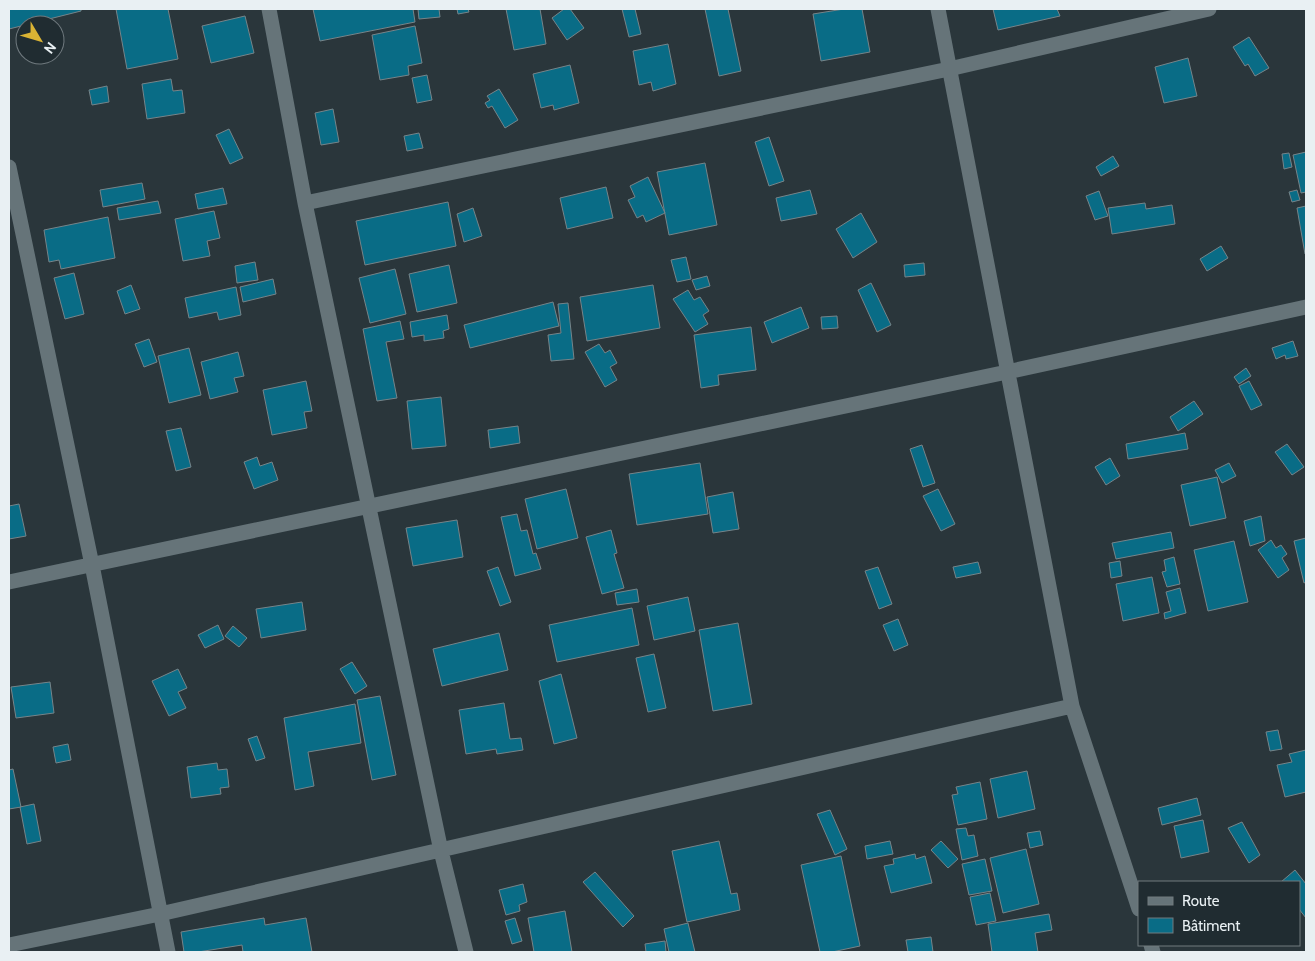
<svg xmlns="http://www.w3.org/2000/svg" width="1315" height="961" viewBox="0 0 1315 961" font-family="Cabin,sans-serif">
<rect width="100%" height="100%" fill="#2a363b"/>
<!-- building -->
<path fill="#096c86" stroke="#768489" d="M9 9H81V11L9 29Z
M116 9H168L178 59 127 69Z
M313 9H413L415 22 320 41Z
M418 9H439L440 17 419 19Z
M457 9H468L469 12 458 14Z
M506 9H540L546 44 514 50Z
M564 9H570L584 28 567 40 552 18Z
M622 9H635L641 34 629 37Z
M705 9H728L741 71 719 76Z
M844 9H862L870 52 821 61 813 14Z
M993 9H1057L1060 16 998 30Z
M245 16 254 53 211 63 202 26Z
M415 26 422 63 408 66 409 75 380 80 372 35Z
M1249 37 1269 68 1255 76 1248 64 1245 66 1233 47Z
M668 44 676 84 653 91 651 82 639 85 633 51Z
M1188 58 1197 96 1164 103 1155 67Z
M570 65 579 103 554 110 553 105 541 108 533 74Z
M427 75 432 100 417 103 412 78Z
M171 79 173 91 182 90 185 113 147 119 142 84Z
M107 86 109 102 92 105 89 90Z
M499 89 518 120 505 128 492 106 488 108 485 103 490 100 487 96Z
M333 109 339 142 321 145 315 113Z
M229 129 243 158 230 164 216 135Z
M419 133 423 148 407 151 404 136Z
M769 137 784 181 769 186 755 142Z
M1306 152V192L1301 193 1293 155Z
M1289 153 1292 167 1284 169 1282 154Z
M1113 156 1119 166 1101 176 1096 167Z
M705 163 717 225 669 235 657 172Z
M648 177 665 213 646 222 643 215 637 218 628 200 635 197 630 186Z
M142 183 145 199 103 207 100 190Z
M606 187 613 218 567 229 560 198Z
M223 188 227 204 198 209 195 194Z
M810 190 817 214 781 221 776 198Z
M1297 190 1300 200 1292 202 1289 192Z
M1099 191 1108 216 1095 220 1086 196Z
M158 201 161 213 119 220 117 208Z
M448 202 456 246 365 265 356 221Z
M1145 203 1146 209 1172 205 1175 224 1112 234 1108 208Z
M1306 206V253L1305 254 1297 208Z
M473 208 482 236 464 242 457 214Z
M214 211 220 238 207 241 210 256 183 261 175 219Z
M861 213 877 242 853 258 836 229Z
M108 217 115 258 61 269 59 260 49 262 44 230Z
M1221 246 1228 258 1207 271 1200 259Z
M686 257 691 279 677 282 671 260Z
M255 262 258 280 237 283 235 266Z
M924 263 925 275 905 277 904 265Z
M449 265 457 303 417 312 409 274Z
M395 269 406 314 370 323 359 278Z
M74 273 84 314 65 319 54 278Z
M707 276 710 286 696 290 692 280Z
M273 279 276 294 243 302 240 287Z
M871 283 891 325 877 332 858 290Z
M131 285 140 309 125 314 117 291Z
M653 285 660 328 587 341 580 297Z
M236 287 241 315 219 320 217 312 189 318 185 298Z
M688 290 694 300 700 297 709 311 703 315 708 324 695 332 673 299Z
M553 302 559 326 470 348 464 325Z
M568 303 574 359 551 361 548 335 561 333 558 304Z
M801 307 809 328 772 343 764 322Z
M447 315 449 329 443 331 444 338 424 341V335L412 337 410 322Z
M837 316 838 328 822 329 821 317Z
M400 321 404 339 386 342 397 398 377 401 363 329Z
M751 327 756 370 718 375 719 385 701 388 694 335Z
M149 339 157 362 144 367 135 344Z
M1293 341 1298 356 1286 359 1285 355 1276 359 1272 348Z
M599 344 605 353 610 350 617 363 610 367 617 380 605 387 585 352Z
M189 348 201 395 169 403 158 356Z
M238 352 244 376 234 378 238 392 210 399 201 362Z
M1246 368 1251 376 1239 384 1234 377Z
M306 381 312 411 304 412 307 428 272 435 263 390Z
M1249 381 1262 405 1251 410 1239 386Z
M441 397 446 446 412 449 407 401Z
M1194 401 1203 414 1178 431 1170 417Z
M518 426 520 443 490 448 488 430Z
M181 428 191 467 176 471 166 431Z
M1185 433 1188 449 1128 459 1126 444Z
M1287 444 1304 467 1292 475 1275 452Z
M922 445 935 483 923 487 910 449Z
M257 457 260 466 272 462 278 480 254 489 244 462Z
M1110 458 1120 476 1106 485 1095 467Z
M700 463 708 514 637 525 629 474Z
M1229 463 1236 476 1222 483 1215 470Z
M1217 477 1226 518 1190 526 1181 485Z
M566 489 578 538 537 549 525 499Z
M938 489 955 524 941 531 923 496Z
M733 492 739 529 713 533 707 497Z
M19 504 26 536 9 539V506Z
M517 514 521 531 527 530 533 554 536 553 541 569 515 576 501 517Z
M1261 516 1265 541 1250 546 1244 521Z
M457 520 463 557 413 566 406 528Z
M611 530 617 553 614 554 624 588 602 594 586 537Z
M1171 532 1174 548 1116 559 1112 543Z
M1306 538V582L1304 583 1294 541Z
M1271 540 1276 548 1281 545 1287 554 1282 558 1289 570 1278 578 1258 550Z
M1234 541 1248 602 1208 611 1194 550Z
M1174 557 1180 584 1167 587 1162 572 1166 571 1164 560Z
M1120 561 1122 576 1111 578 1109 563Z
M978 562 981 573 956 578 953 567Z
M498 567 511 602 500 606 487 571Z
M878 567 892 604 879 609 865 571Z
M1152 577 1159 613 1123 621 1116 584Z
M1180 588 1186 613 1165 619 1164 613 1171 611 1166 592Z
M637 589 639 602 617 605 615 593Z
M688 597 695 631 654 640 647 606Z
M302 602 306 630 261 638 256 609Z
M632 608 639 645 557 662 549 625Z
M898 619 908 645 894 651 883 625Z
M738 623 752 704 713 711 699 630Z
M218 625 224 639 205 648 198 635Z
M233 626 247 638 239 647 225 636Z
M499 633 508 670 442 686 433 649Z
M654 654 666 708 648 712 636 658Z
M352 662 367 686 355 694 340 669Z
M178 669 187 688 178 692 186 708 169 716 152 681Z
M561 674 577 738 554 744 539 681Z
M50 682 54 713 16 718 11 687Z
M380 696 396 775 372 780 357 700Z
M504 703 510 739 521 738 523 750 497 754 496 749 466 754 459 710Z
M355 704 361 743 308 752 314 786 295 790 284 718Z
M1278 730 1282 749 1270 751 1266 732Z
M257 736 265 758 256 761 248 739Z
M68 744 71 760 56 763 53 747Z
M1306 750V792L1285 797 1277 765 1292 762 1289 754Z
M217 763 218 770 227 769 229 787 220 788 221 794 191 798 187 767Z
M13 769 21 807 9 809V770Z
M1027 771 1035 809 998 818 990 779Z
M980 782 987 819 958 825 952 795 958 794 956 787Z
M1197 798 1201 815 1162 825 1158 808Z
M34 804 41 841 27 844 20 807Z
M830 810 847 849 835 855 817 814Z
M1203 820 1209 852 1181 858 1174 826Z
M1242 822 1260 855 1249 863 1228 828Z
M966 828 968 836 974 835 978 856 962 860 956 829Z
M1040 831 1043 845 1030 848 1027 833Z
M719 841 731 894 737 893 740 910 687 922 672 851Z
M890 841 893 854 867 859 865 846Z
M941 841 958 859 948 868 931 850Z
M1026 849 1039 904 1003 913 990 858Z
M915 854 916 859 925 856 932 883 891 893 884 866 894 864 893 859Z
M841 856 860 946 832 952H820L801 865Z
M985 859 992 891 969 895 962 864Z
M1295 870 1306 884V918L1299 909V882H1281Z
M595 872 634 916 623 927 583 882Z
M523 884 527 902 519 905 520 911 506 915 499 890Z
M990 893 996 921 976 925 970 897Z
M565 911 572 952H534L528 918Z
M1049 914 1052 930 1035 933 1038 952H992L988 924Z
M264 918 265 925 306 918 312 952H243L242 945 198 952H184L181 932Z
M515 918 522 941 512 944 505 921Z
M688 923 695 952H669L664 929Z
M931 937 933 952H908L906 940Z
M665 941 666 952H646L645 944Z"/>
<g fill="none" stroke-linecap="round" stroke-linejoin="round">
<!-- minor -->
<path stroke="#667479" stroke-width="15" d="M269 9 305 203 441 851 466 952
M938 9 1072 706 1139 909
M9 167 92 565 168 952
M305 203 949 69 1209 9
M9 582 1007 372 1306 307
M9 945 160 914 1072 706
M1151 945 1153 952"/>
</g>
<!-- border -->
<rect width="1315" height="961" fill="none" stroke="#e9f0f3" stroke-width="20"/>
<!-- legend -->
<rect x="1138" y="881" width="162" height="65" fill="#202c31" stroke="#707a7f"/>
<rect x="1148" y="897" width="25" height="8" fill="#667479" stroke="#707a7f"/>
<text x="1182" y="906" font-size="15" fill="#e9f0f3">Route</text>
<rect x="1148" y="918" width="25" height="15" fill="#096c86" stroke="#707a7f"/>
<text x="1182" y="931" font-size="15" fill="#e9f0f3">Bâtiment</text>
<!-- north arrow -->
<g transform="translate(40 40) rotate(128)"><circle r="24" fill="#202c31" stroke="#707a7f"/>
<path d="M0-4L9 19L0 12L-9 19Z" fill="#d9b334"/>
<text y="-8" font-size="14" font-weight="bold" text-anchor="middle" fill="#e9f0f3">N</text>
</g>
</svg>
